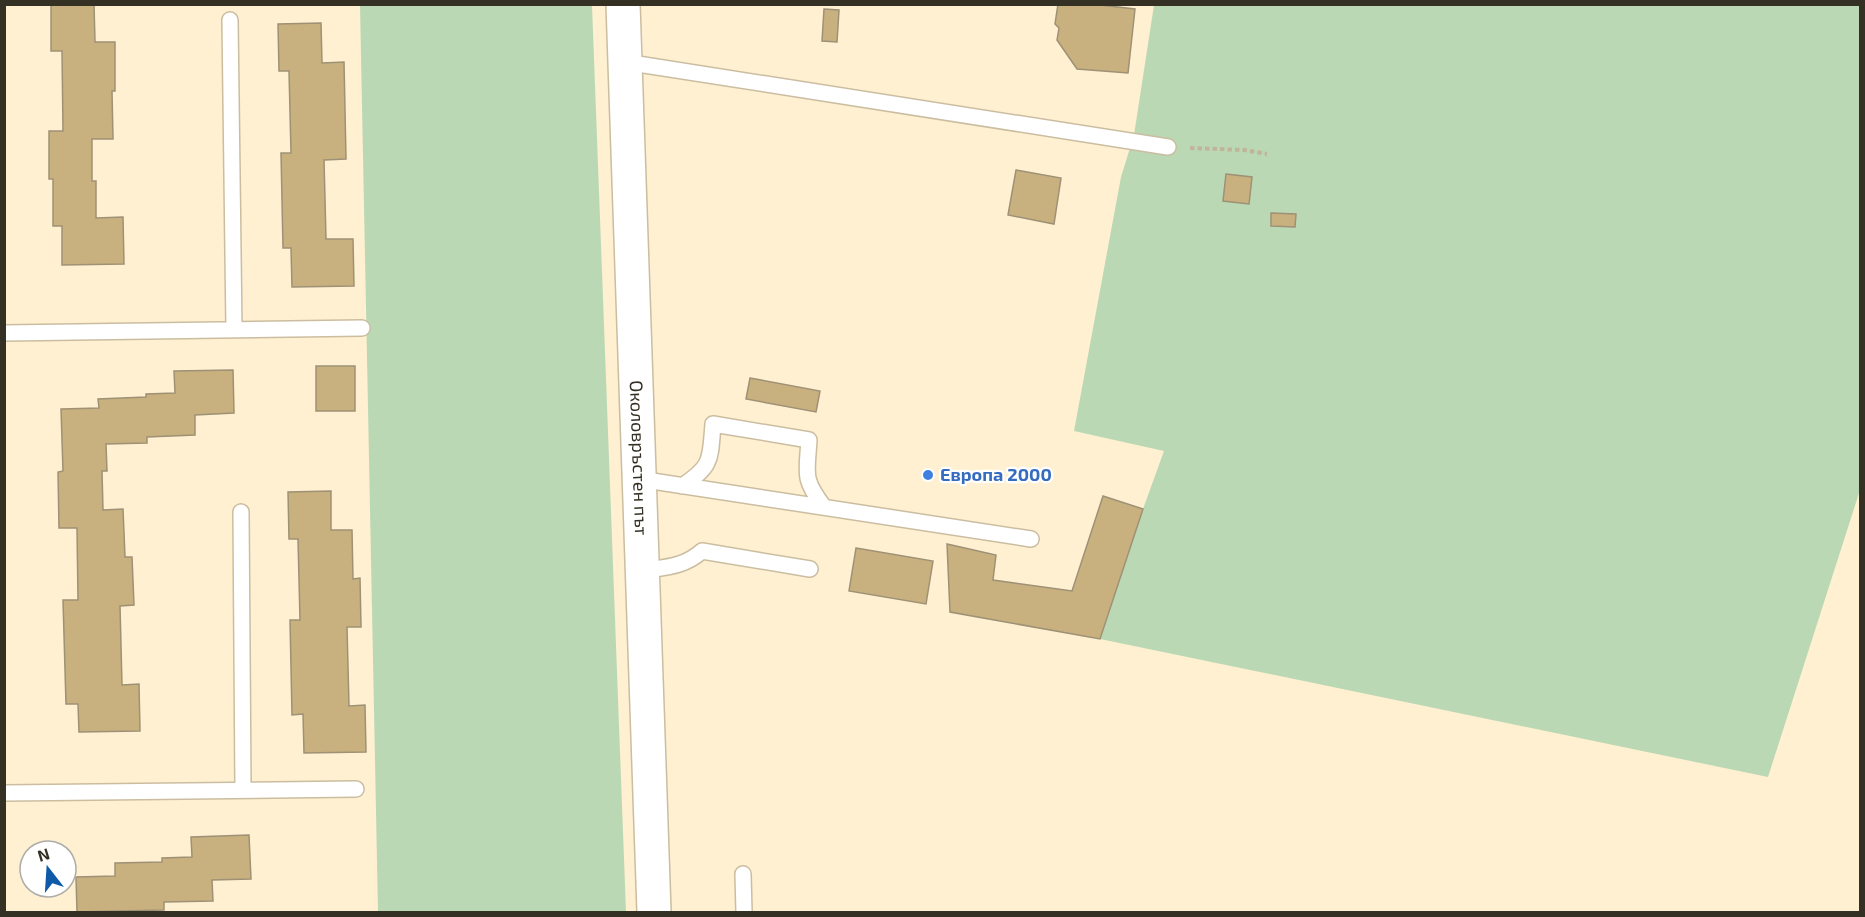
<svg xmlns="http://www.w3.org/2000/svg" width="1865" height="917" viewBox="0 0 1865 917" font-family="'Exo 2',sans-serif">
<rect width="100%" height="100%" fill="#fef0d1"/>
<!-- green -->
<path fill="#bbd8b4" d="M360 5H592L626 912H378Z
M1154 5H1860V490L1768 777 1100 639 1143 509 1164 451 1074 431 1121 177 1134 135Z"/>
<!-- building -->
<path fill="#c8b17f" stroke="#9e9175" stroke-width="1.5" d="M94 4 95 42H115V91H112L113 139H92V181H96V218L123 217 124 264 62 265V226H53V179H49V131H63L62 51H51V5Z
M1058 4H1092L1135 9 1128 73 1077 69 1057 40 1059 28 1055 24Z
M824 9 839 10 837 42 822 41Z
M321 23 322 63 344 62 346 159 324 160 326 239H353L354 286 292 287 291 248H283L281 153H291L289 71H279L278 24Z
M1016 170 1061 178 1054 224 1008 215Z
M1226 174 1252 177 1249 204 1223 201Z
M1271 213 1296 214 1295 227 1271 226Z
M316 366H355V411H316Z
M233 370 234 413 195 415V435L147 437V443L106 444 107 471H102L103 510 123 509 125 557H132L134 605 120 606 122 685 139 684 140 731 79 732 78 704H66L63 600H78L77 528H59L58 472 63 471 61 409 99 408 98 399 146 397V394L175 393 174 371Z
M750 378 820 391 816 412 746 399Z
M331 491V530H352L353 579 360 578 361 627H347L349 706 365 705 366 752 304 753 303 714 292 715 290 620H300L298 539H289L288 492Z
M1103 496 1143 509 1100 639 950 612 947 544 996 555 993 580 1072 591Z
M856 548 933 561 926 604 849 591Z
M249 835 251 879 212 880 213 901 164 902V910L77 912 76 877 115 876V863L162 862V858L192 857 191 837Z"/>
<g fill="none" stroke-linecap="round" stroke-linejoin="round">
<!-- service casing -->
<g stroke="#cbbda0" stroke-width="18">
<path id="service" d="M230 20 234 330
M625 62 1168 147
M4 333 362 328
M639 479 1031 539
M682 486C713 466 710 459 713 424L809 440C807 474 802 478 824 507
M241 512 243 790
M642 571C666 567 684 567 702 551L810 569
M4 793 356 789
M743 874 744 912"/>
</g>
<!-- secondary casing -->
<g stroke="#cbbda0" stroke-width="36">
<g id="secondary">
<path id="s1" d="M623 4 654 912"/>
</g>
</g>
<!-- path -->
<path stroke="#c0b59b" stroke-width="4" stroke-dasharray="4.5 3" stroke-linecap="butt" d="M1190 148 1244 150 1267 154"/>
<!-- service -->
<use href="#service" stroke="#fff" stroke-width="15"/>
<!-- secondary -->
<use href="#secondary" stroke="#fff" stroke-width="33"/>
</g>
<!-- markers -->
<circle fill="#3f7fe0" stroke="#fff" stroke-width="2" cx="928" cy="475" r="6"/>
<g text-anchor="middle" stroke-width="4.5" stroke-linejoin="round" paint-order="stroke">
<!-- street labels -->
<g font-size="18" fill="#353024" stroke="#fff">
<text dy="6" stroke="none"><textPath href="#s1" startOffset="454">Околовръстен път</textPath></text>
</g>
<!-- shop labels -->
<g font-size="18" font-weight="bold" fill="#366cbe" stroke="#fff" text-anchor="start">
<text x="940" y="481">Европа 2000</text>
</g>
</g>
<!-- border -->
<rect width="1865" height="917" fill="none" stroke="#353024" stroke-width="12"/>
<!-- north arrow -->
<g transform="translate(48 869) rotate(343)"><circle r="28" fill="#ffffff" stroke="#aeaca7" stroke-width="1.5"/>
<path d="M0-4.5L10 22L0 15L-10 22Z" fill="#0e5aa9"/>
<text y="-9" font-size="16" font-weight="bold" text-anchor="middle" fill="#353024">N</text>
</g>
</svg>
